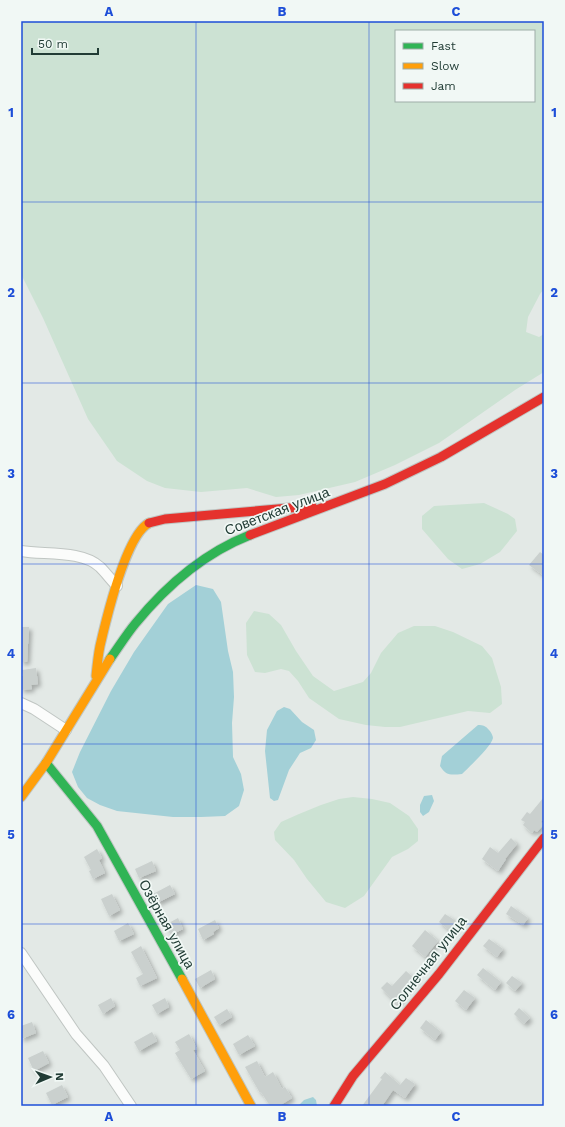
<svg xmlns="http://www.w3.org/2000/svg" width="565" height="1127" viewBox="0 0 565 1127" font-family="'Work Sans',sans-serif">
<defs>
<filter id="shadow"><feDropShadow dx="3" dy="3" stdDeviation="2" flood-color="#0004"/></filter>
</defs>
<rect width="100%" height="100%" fill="#e3e9e6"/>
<!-- green -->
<path fill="#cce2d3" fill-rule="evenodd" d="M21 21H544V289L540 294 528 317 526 332 539 337 544 334V372L515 390 439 443 395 465 355 482 299 495 276 497 247 488 201 492 165 488 147 481 117 461 88 419 43 318 21 274ZM396 31H534V101H396Z
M484 503 508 514 515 519 517 531 500 552 480 564 462 569 448 559 422 529V516L434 506Z
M254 611 269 614 281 625 296 651 313 676 334 691 363 682 371 673 381 653 398 633 414 626H435L453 632 482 646 492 658 501 687 502 704 490 713 468 711 400 727H385L366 725 339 719 309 698 298 681 289 671 281 669 265 673 255 672 247 655 246 623Z
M353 797 372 799 390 803 409 816 418 829V841L408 849 392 857 364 896 345 908 326 902 307 879 294 860 275 840 274 832 281 822 299 814 321 805 339 799Z"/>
<!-- water -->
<path fill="#a3d0d7" d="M196 585 213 589 221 602 228 651 233 672 234 697 232 723 233 757 241 774 244 790 239 806 225 816 201 817H173L117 811 100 805 87 798 78 787 72 772 80 752 111 691 134 652 168 604Z
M284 707 290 709 302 722 314 730 316 740 311 748 300 753 289 770 278 800 274 801 270 798 265 751 267 730 277 711Z
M478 725C483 725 486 726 489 730 491 732 493 736 493 738 491 747 469 767 462 774 451 775 446 776 440 766L442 756Z
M432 795 434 801 429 812 423 816 420 812V805L424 796Z
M313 1097 316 1100 317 1106H298L304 1100Z"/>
<!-- building -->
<path fill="#cad0ce" filter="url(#shadow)" d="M540 552 544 555V576L529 565Z
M21 627H29L27 662H21Z
M36 668 38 684 31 685 32 689 21 690V676H23L22 670Z
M544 797V818L541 822 544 824 537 832 534 830 532 833 523 825 525 822 521 820 527 812 530 814Z
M511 838 517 844 505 859H506L498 871 482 859 490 847 498 853Z
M97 849 102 858 99 860 105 873 93 879 89 871 91 870 84 857Z
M152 861 156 871 139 878 135 869Z
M170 885 175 894 157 903 153 894Z
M112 894 120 910 109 916 101 899Z
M511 906 528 918 523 925 506 914Z
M445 914 459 923 452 932 439 922Z
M178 918 183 929 171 935 165 925Z
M215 920 219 928 213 932 214 934 203 940 198 929Z
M128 923 134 934 119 941 114 931Z
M425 930 438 941 425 957 412 946Z
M489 939 503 949 497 957 483 946Z
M141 946 157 978 140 986 136 978 143 974 131 952Z
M483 968 501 982 495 990 477 975Z
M211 970 215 979 200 988 195 979Z
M406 971 416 980 401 995 403 997 397 1004 381 988 387 982 392 986Z
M512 976 522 983 515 991 506 983Z
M464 990 475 998 466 1010 455 1001Z
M111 998 115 1006 103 1014 98 1005Z
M165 998 169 1007 157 1014 152 1005Z
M519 1008 530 1018 524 1024 514 1014Z
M227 1009 232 1017 219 1025 214 1017Z
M426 1020 441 1032 435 1040 420 1028Z
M32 1022 36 1033 21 1039V1026Z
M152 1032 157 1041 139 1051 134 1042Z
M189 1034 197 1049 193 1050 205 1071 191 1079 175 1053 180 1050 175 1042Z
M248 1035 255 1046 239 1055 233 1044Z
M43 1051 49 1063 34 1071 28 1058Z
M257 1061 265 1077 273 1072 282 1089 285 1087 292 1098 279 1106H270L261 1092 260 1093 245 1067Z
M385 1072 400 1085 406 1078 415 1084 405 1098 393 1090 382 1106H362L382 1079 380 1078Z
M62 1085 68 1097 52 1105 46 1093Z"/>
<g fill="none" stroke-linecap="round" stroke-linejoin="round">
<!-- street casing -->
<g stroke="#c0c6c3" stroke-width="12">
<path id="street" d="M21 551C44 555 82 550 100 567 106 573 111 580 117 586
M21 703 34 709 66 730
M21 953 76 1034 104 1066 131 1106"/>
</g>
<!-- fast casing -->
<g stroke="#bfc6c3" stroke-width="11">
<path id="fast" d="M110 659C118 648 126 635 135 624 166 586 204 553 250 535
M46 763 97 826 182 979"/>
</g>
<!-- slow casing -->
<g stroke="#bfc6c3" stroke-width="11">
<path id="slow" d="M96 676C97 666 98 656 100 646 106 620 126 535 149 523
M21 797 46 763 110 659
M182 979 251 1106"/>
</g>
<!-- jam casing -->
<g stroke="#bfc6c3" stroke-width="11">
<path id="jam" d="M149 523 165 519 312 506
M250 535 385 484 441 457 544 397
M334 1106 353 1076 439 974 544 838"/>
</g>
<!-- street -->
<use href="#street" stroke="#fbfcfb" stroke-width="10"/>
<!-- fast -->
<use href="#fast" stroke="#30b455" stroke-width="9"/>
<!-- slow -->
<use href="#slow" stroke="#ff9f0a" stroke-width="9"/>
<!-- jam -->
<use href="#jam" stroke="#e5322d" stroke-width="9"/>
</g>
<!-- grid -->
<path fill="none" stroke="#1d4ed8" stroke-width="1" stroke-opacity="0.55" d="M196 21V1106M369 21V1106M21 202H544M21 383H544M21 564H544M21 744H544M21 924H544"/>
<g text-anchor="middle" stroke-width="3.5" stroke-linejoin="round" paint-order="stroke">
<!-- street labels -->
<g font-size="14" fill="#213c35" stroke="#f1f8f5">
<text transform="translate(277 511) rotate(-21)" y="5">Советская улица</text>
<text transform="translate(167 924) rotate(61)" y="5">Озёрная улица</text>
<text transform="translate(428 963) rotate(-52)" y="5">Солнечная улица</text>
</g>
</g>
<!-- border -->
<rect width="565" height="1127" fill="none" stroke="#f1f8f5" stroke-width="44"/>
<!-- legend -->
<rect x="395" y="30" width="140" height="72" fill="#f1f8f5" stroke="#9eada8"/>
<rect x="403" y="43" width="20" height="6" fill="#30b455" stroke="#9eada8"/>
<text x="431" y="50" font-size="12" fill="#213c35">Fast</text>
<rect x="403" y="63" width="20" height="6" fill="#ff9f0a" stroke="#9eada8"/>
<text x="431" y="70" font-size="12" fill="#213c35">Slow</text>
<rect x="403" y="83" width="20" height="6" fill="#e5322d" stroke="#9eada8"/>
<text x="431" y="90" font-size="12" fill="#213c35">Jam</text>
<!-- north arrow -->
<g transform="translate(50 1077) rotate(88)" stroke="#f1f8f5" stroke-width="3" paint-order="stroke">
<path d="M0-3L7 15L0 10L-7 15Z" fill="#213c35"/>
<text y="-6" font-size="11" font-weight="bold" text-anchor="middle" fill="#213c35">N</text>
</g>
<!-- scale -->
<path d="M32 48v6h66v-6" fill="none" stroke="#213c35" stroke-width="2"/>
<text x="38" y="48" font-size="12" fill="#213c35" stroke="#f1f8f5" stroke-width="3" paint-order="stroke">50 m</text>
<rect x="22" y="22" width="521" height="1083" fill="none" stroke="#1d4ed8" stroke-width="1.5"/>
<g font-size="13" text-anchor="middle" font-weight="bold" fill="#1d4ed8">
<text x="109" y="16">A</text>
<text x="282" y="16">B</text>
<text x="456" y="16">C</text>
<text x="11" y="117">1</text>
<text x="554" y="117">1</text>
<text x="11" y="297">2</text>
<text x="554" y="297">2</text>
<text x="11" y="478">3</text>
<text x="554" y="478">3</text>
<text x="11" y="658">4</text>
<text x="554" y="658">4</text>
<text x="11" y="839">5</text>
<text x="554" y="839">5</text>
<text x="11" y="1019">6</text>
<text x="554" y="1019">6</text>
<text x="109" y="1121">A</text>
<text x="282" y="1121">B</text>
<text x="456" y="1121">C</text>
</g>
</svg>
